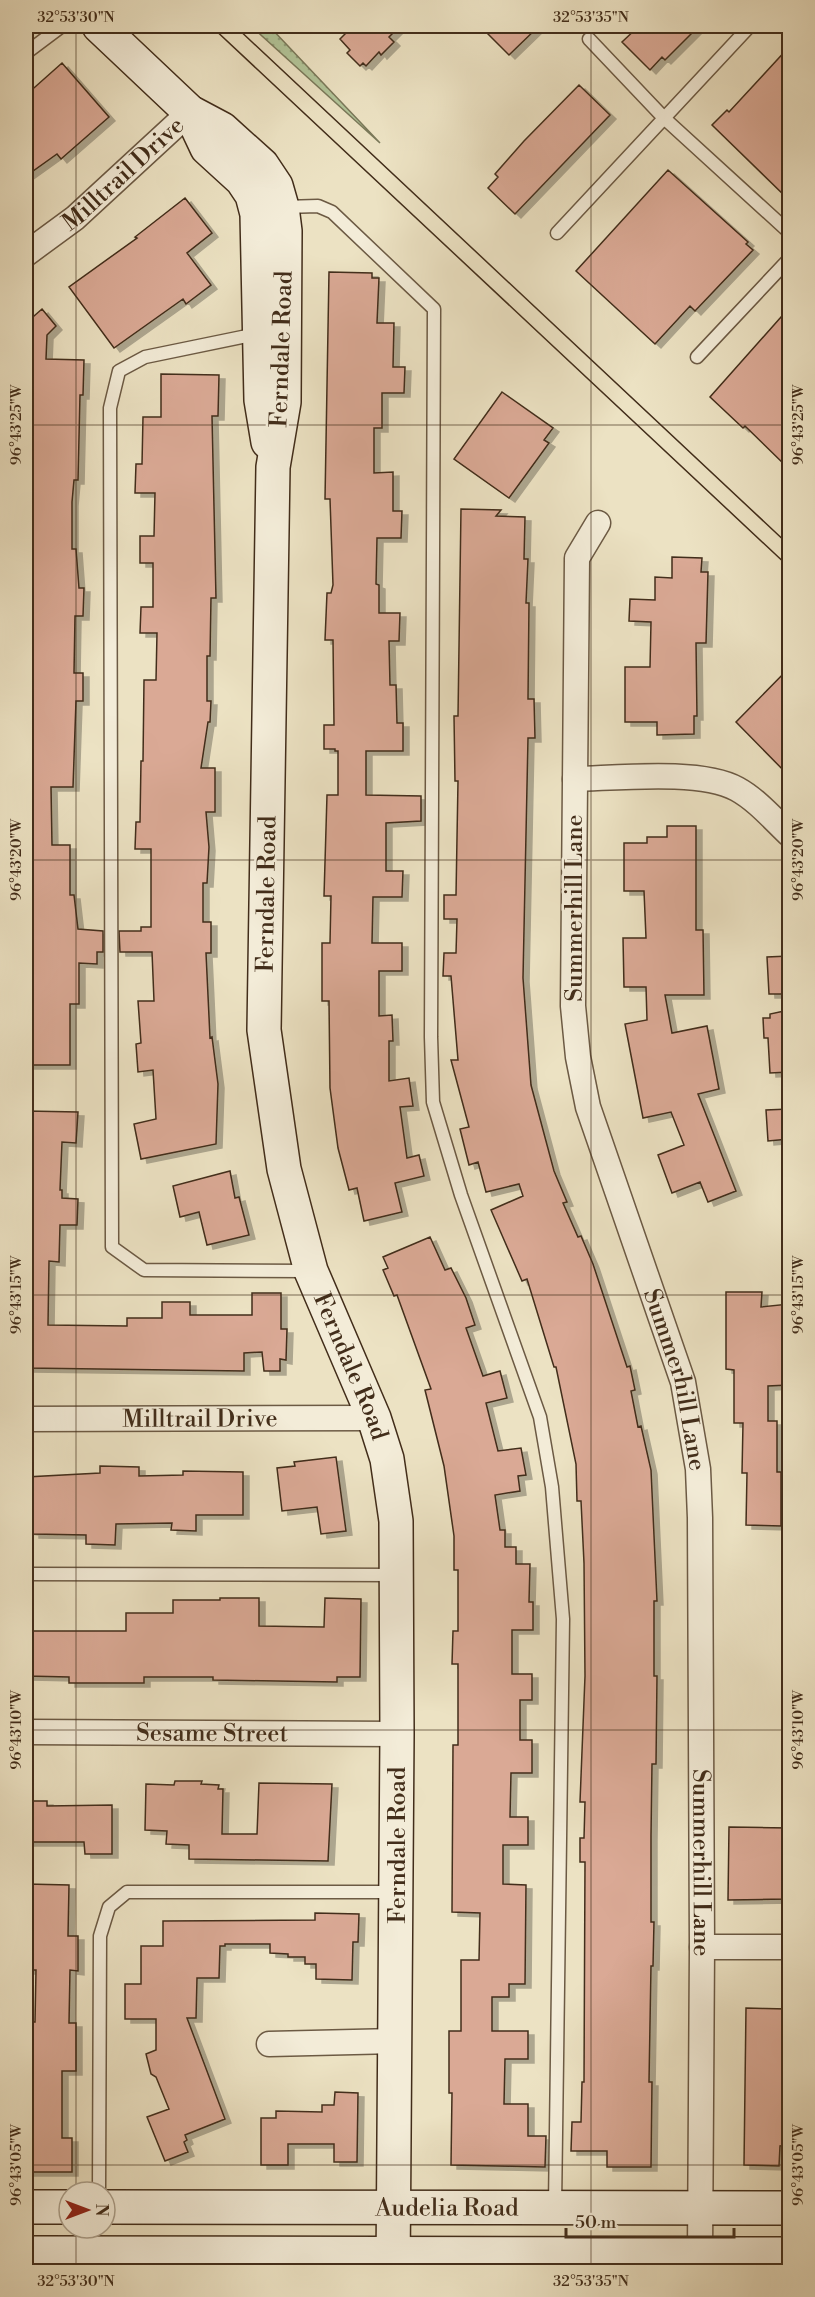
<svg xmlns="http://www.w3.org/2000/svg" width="815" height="2297" viewBox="0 0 815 2297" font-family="'Libre Bodoni',serif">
<defs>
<pattern id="grass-dots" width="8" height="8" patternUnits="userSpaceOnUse" patternTransform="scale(1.5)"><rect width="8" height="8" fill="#b2c498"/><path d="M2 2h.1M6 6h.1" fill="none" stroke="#92a07b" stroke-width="1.8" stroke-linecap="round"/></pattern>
<filter id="shadow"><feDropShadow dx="6" dy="4" stdDeviation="0" flood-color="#0004"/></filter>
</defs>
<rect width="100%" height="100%" fill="#ece2c3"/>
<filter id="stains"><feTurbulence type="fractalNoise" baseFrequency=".00333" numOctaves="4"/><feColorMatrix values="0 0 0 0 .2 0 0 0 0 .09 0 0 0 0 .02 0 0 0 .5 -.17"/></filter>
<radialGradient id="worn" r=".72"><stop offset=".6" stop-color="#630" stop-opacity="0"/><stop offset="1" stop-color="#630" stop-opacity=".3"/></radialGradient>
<!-- grass -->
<path fill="url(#grass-dots)" stroke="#7a7859" stroke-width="1.5" d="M251 26H269L380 143Z"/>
<!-- building -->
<path fill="#daa995" stroke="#422d1a" stroke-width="1.5" filter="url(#shadow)" d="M353 26H400L389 37 394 42 381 55 379 52 366 66 363 63 360 66 347 53 350 50 340 39Z
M480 26H539L509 55Z
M639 26H699L665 60 662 57 650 70 622 42Z
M789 47V200L712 125 727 110 729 112Z
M62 63 109 117 61 159 57 154 26 176V95Z
M579 85 610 115 515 214 488 188 498 177 495 174 524 141Z
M668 170 748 242 746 244 753 250 695 311 690 306 655 344 576 271Z
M185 198 212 233 187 253 211 285 186 304 183 299 114 348 69 287 137 238 135 237Z
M329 272 372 273V278H379L377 323H394L393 367H405L404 393H382V428H374V473L393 472V511H402L401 538H377L376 584 379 585V613H400L399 641H389L390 685H396L397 723H403V751H366V795L421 796V821L386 823V871H403L402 897H373L372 943H402V971H379V1016L392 1015 393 1041H389V1081L409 1078 413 1106 400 1107 407 1158 419 1155 424 1176 395 1183 402 1212 364 1221 357 1188 349 1190 338 1148 330 1088 329 1001H322V943H330L331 896H324L327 795H338V751H335V749H324V725H334L333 640H325L327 593H331L333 585 330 499H325Z
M789 308V469L745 426 743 428 710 397Z
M42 309 56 326 47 335 46 359 84 360 83 395H80L78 480H74L72 502V549H76L79 588H84L83 616H75L74 673H83V701H76L73 787H51L52 845H70V895H74L78 929 103 931V952H97V964L79 963V1004H70V1065H26V323Z
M161 374 219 375 218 416H212L216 598H211L210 656H207V701H211L210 722H208L201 768H215V812H206L209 847 207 883H203V922H211V953H206L210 1038 212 1037 218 1084 216 1144 141 1159 134 1124 156 1119 153 1070 138 1072 136 1044 141 1043 138 1001H154L152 952H120L119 931H141V927H151V849H135L136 822H140L141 761H143L144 680H156L157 633H140L141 607H153V563H140V536H154L155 493H135L136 464H142L143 417H161Z
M502 392 553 428 544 440 549 443 509 498 454 459Z
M461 509 501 510 496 516 525 517 524 559H528L526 603H529L528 699H534L535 738H528L523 978 531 1085 554 1171 567 1202 563 1203 578 1237 581 1236 593 1264 627 1367 630 1366 635 1390 631 1391 638 1427 641 1426 651 1470 657 1601H654V1676H657L656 1764H652L651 1836V1922H654L653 1966H651L649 2082H652L651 2167H607V2151H571L572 2122H581L582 2082H584L585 1862H580V1838H584L585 1802H580L585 1676 584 1563 581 1501H577L576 1464 556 1367H554L527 1279 522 1281 491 1210 523 1196 519 1184 486 1192 478 1162 469 1165 460 1129 469 1127 451 1060H458L451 976H443L444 953H456L457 919H444V895H456L458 781H455L454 716H458Z
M672 557 702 558 701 572H708L706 643H696L697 716H694V734L657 735V722H625V667H650L651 622 629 621 630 599 655 600V577L672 578Z
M789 668V776L736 722Z
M667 826H696V930H703L704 995H665L672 1033 707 1026 719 1089 698 1094 736 1191 708 1202 700 1182 672 1193 658 1155 684 1145 671 1112 643 1118 625 1024 647 1020 646 987H624L623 938H646L644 891H624V843H647V837H667Z
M789 956V994H769L767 957Z
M789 1010V1072L770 1073 768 1038H764L763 1018H770V1014Z
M789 1109V1139L768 1141 766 1110Z
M26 1111 78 1112 76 1143 62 1142 60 1190H62V1198L78 1199 77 1225H60L59 1262 49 1261 48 1325 127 1326V1318H162V1302H190V1315H252V1293H281V1329H287L286 1360 280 1359V1371H264L262 1352 244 1353V1371L26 1368Z
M230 1171 235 1198 239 1197 249 1235 207 1245 199 1212 180 1217 173 1186Z
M430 1237 445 1270 451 1268 466 1298 475 1325 466 1328 483 1376 500 1371 507 1398 486 1403 498 1451 521 1448 526 1475 518 1476 520 1491 495 1495 500 1530H505V1547H516V1564H530L529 1602H533V1630H512V1674H532V1700H520V1740H532V1773H511L510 1817H528V1845H503V1884L526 1885 525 1984H509V1997H492V2031H528V2059H505L504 2104H528V2136H546L545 2167 451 2165 452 2093H449V2031H461V1960H479L480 1913 452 1912 453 1745H458V1664H452L453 1631H458V1570H454V1536L444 1466 425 1390 431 1389 397 1295 394 1296 383 1270 388 1268 383 1257Z
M726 1292H762L761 1307 789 1304V1385L768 1386V1421H777V1472H781V1526L746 1525 747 1473H742L743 1423H734V1370L726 1369Z
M336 1457 346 1531 321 1534 317 1507 282 1511 277 1468 295 1466 294 1462Z
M100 1466 139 1467V1476L183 1475V1471L243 1472V1515H196V1531L171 1530 172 1523 116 1524 115 1545 86 1544V1535L33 1534V1531L26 1530V1477L100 1473Z
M220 1598H259V1626L324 1627 325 1598 361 1599 360 1677H337V1682L213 1680V1677H144V1683H69V1677L26 1676V1631H126V1613H173V1600H220Z
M175 1781H202L201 1784 219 1785 218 1789H223L222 1834H257L259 1783 332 1784 328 1861 189 1859V1845L166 1844 167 1831 145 1830 146 1784 174 1785Z
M26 1801H47V1806L112 1805V1854H85L84 1842H26Z
M729 1827 789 1828V1899L728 1900Z
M26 1884 69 1885 68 1936H78V1971L70 1970 69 2023H76V2071H62V2138H72V2172H26V2022H35L36 1970H26Z
M315 1913 359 1914 358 1942H353L352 1980 316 1979V1964H305V1957H288V1954L270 1953V1944H225V1946H220L219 1978H197L196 2018H187L225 2119 185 2135 187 2140 184 2142 188 2152 165 2161 147 2117 169 2109 156 2077 151 2074 146 2054 156 2050V2019H125V1984H141V1946H163V1921L315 1920Z
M746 2008 787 2009 785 2079H789V2145L780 2146 779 2166 744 2165Z
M335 2092 358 2093 357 2162H334V2144H288V2165H261V2118H276V2111L322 2112V2105H334Z"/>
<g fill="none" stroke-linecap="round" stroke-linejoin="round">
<!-- lane casing -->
<g stroke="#6c5a44" stroke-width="15">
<path id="lane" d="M589 39 664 118 790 233
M26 53 62 26
M284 207 318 206 332 212 434 309 431 1037 433 1102 461 1195 540 1417 552 1487 563 1619 555 2206
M557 233 750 26
M257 334 145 357 119 371 110 408 112 1247 144 1270 309 1271
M697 357 790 258
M26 1574 395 1575
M99 2192 100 1936 109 1907 127 1892H396"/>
</g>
<!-- street casing -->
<g stroke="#6c5a44" stroke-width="27">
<g id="street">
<path id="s1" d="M26 254 75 218 190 112"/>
<path id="s2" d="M598 523 577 558 573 1006 578 1057 588 1107 683 1382 698 1469 700 1518 702 1947 700 2253"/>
<path d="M575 779C617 778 701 769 737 789 757 800 773 819 790 835"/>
<path id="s3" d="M26 1419 374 1418"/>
<path id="s4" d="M26 1732 397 1734"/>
<path d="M702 1947H790"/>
<path d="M269 2044 396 2041"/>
</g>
</g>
<!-- secondary casing -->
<g stroke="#422d1a" stroke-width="36">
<g id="secondary">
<path id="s5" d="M99 26 190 112 222 129 262 165 276 186 282 207 285 231 284 402 273 467 264 1030 284 1169 311 1271 374 1418 387 1459 396 1521 397 1734 393 2272"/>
<path d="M190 112 207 148 242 180 252 195 257 214 261 400 268 442"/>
<path d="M26 2207H69"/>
<path id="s6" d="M105 2207 790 2208"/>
<path d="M26 2253 790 2254"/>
</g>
</g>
<!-- lane -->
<use href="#lane" stroke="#f3ecd8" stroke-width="12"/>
<!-- street -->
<use href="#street" stroke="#f3ecd8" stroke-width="24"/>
<!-- secondary -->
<use href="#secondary" stroke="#f3ecd8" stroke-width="33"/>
<!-- tram -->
<path stroke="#422d1a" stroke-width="1.5" d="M211 26 790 568
M235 26 790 546"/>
</g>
<!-- ticks -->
<path fill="none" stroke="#422d1a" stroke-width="1.5" stroke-opacity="0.45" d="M76 26V2192M591 26V2272M26 425H790M26 860H790M26 1295H790M26 1730H790M26 2165H790M76 2228V2272"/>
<g text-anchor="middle" stroke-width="5" stroke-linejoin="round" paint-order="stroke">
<!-- street labels -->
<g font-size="24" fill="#422d1a" stroke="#f3ecd8">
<text dy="8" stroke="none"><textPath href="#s1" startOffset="126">Milltrail Drive</textPath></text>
<text transform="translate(281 349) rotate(-88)" y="8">Ferndale Road</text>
<text transform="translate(266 894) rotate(-89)" y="8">Ferndale Road</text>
<text transform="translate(574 908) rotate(-90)" y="8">Summerhill Lane</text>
<text dy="8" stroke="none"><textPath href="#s5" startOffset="1436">Ferndale Road</textPath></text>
<text dy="8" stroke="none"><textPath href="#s2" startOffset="878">Summerhill Lane</textPath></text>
<text dy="8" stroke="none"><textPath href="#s3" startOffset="174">Milltrail Drive</textPath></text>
<text dy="8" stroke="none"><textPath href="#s4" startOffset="186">Sesame Street</textPath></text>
<text transform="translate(397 1845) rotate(-90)" y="8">Ferndale Road</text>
<text dy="8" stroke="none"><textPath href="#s2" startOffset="1364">Summerhill Lane</textPath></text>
<text dy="8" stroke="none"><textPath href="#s6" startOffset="342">Audelia Road</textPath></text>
</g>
</g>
<!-- margin -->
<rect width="815" height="2297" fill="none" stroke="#ece2c3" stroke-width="66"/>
<!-- north arrow -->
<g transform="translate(87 2210) rotate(90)"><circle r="28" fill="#f3ecd8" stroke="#aca08c" stroke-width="1.5"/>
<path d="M0-4.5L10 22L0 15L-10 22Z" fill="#8f2418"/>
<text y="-9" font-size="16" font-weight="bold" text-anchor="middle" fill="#422d1a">N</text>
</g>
<!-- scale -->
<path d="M566 2228v9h168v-9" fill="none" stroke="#422d1a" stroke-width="3"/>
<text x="575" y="2228" font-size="18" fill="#422d1a" stroke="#f3ecd8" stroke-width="4.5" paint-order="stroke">50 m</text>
<rect x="33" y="33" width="749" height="2231" fill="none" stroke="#422d1a" stroke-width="2"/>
<g font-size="15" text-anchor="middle" fill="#422d1a">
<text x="76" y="22">32°53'30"N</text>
<text x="591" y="22">32°53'35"N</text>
<text transform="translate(16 425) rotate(-90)" y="5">96°43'25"W</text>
<text transform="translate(798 425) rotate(-90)" y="5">96°43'25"W</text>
<text transform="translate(798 860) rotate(-90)" y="5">96°43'20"W</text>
<text transform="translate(16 860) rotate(-90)" y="5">96°43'20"W</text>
<text transform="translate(798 1295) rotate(-90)" y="5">96°43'15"W</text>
<text transform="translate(16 1295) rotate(-90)" y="5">96°43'15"W</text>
<text transform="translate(798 1730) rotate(-90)" y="5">96°43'10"W</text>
<text transform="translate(16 1730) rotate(-90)" y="5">96°43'10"W</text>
<text transform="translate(16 2165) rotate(-90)" y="5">96°43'05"W</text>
<text transform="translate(798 2165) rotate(-90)" y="5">96°43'05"W</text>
<text x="76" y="2286">32°53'30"N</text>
<text x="591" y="2286">32°53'35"N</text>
</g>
<rect width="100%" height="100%" filter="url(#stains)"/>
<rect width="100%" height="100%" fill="url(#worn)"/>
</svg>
